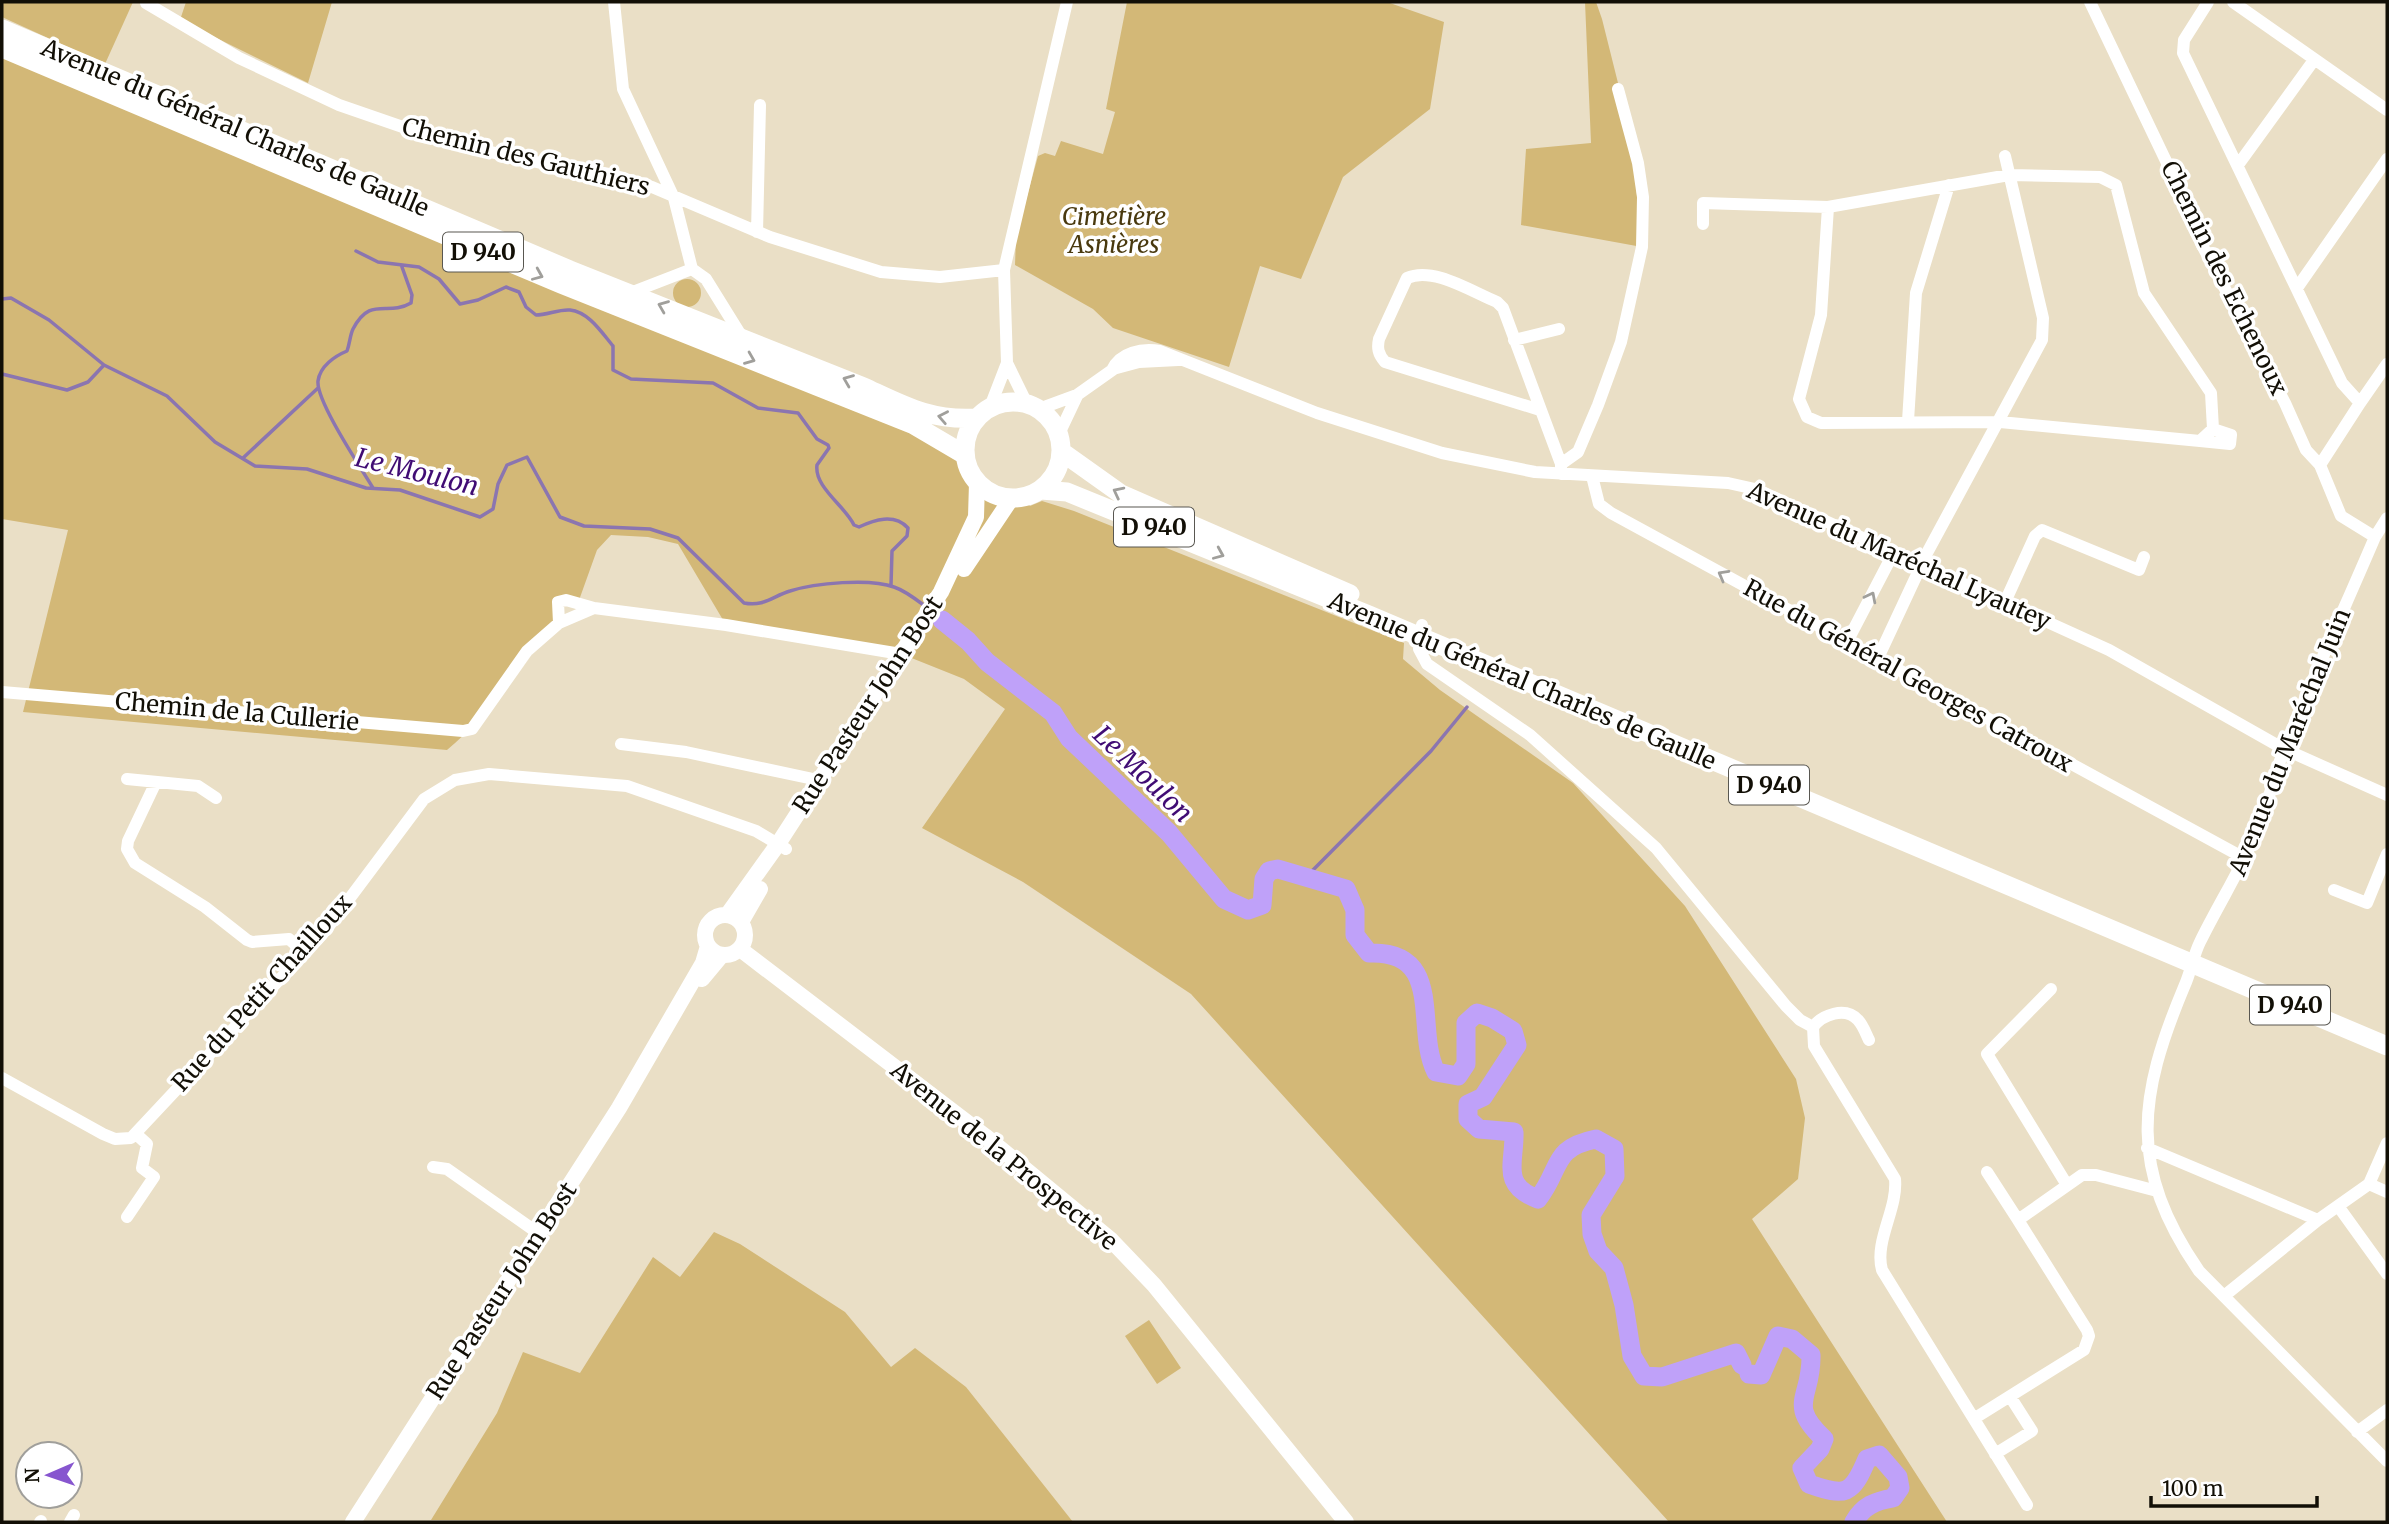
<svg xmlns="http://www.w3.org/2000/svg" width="2389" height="1524" viewBox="0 0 2389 1524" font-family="Merriweather,serif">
<rect width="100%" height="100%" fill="#eadfc6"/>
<!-- green -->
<path fill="#d3b877" d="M2 2H133L105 64 2 17Z
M186 2H332L308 83 180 20Z
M1127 2H1387L1444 22 1430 109 1343 177 1301 279 1260 266 1229 367 1113 328 1093 309 1015 265 1016 237 1038 156 1045 153 1055 156 1061 141 1103 154 1115 112 1106 109Z
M1585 2H1596L1602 19 1631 135 1642 247 1521 225 1526 149 1591 143Z
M2 48 965 455 969 475 998 496 1024 498 1030 506 1042 501 1074 511 1404 643 1403 659 1440 690 1573 783 1685 906 1796 1079 1805 1118 1798 1179 1752 1219 1947 1522H1669L1191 994 1023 882 922 828 1005 709 964 679 894 651 726 625 678 544 648 537 611 535 597 550 578 603 566 600C537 652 492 712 447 750L23 712 68 530 2 519Z
M673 293a14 14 0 1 1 28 0a14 14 0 1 1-28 0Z
M714 1232 740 1244 845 1312 891 1367 915 1348 966 1387 1073 1522 431 1520 497 1413 523 1352 580 1373 653 1257 680 1277Z
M1149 1320 1181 1368 1157 1384 1125 1336Z"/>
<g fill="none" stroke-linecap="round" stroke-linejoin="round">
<!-- stream -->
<path stroke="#8b75b0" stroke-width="3.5" d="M356 251 378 262 419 267 439 279 460 304 478 300 506 287 519 292 526 307 536 315C547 315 559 309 570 310 589 312 602 333 613 346V370L631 379 713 383 758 408 798 413 817 439 828 445 829 448 817 465C814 487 845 506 854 525L859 527C874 520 894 513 908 528L907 536 892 551 891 585
M2 299 11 298 49 320 104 365 167 396 215 442 255 466 307 469 366 488 400 490 480 517 493 509 498 484 507 465 527 457 560 517 584 526 650 529 678 538 744 603C764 607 773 596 790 591 815 583 870 578 894 587 906 591 917 600 926 607
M2 374 67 390 88 382 104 365
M243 458 318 388
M373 488C361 468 316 401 318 381 320 366 335 356 347 351 350 343 350 335 353 329 371 295 387 317 411 303L412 295 402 267
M932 612 942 620
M1310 877 1313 870 1431 751 1467 707"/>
<!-- river -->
<path stroke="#bfa1f9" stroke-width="19" d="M942 620 968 641 987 662 1053 713 1069 738 1169 833 1224 899 1248 910 1262 905 1264 879 1269 871 1278 869 1346 889 1355 910V935L1369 953C1446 950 1414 1029 1436 1072L1458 1076 1466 1064V1023L1477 1013 1492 1018 1513 1031 1517 1045 1483 1097 1468 1104V1119L1479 1129 1514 1132C1515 1163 1500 1185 1538 1199 1562 1168 1551 1148 1596 1139L1614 1149 1615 1176 1591 1215 1592 1234 1598 1251 1614 1268 1624 1305 1632 1356 1644 1376 1662 1377 1736 1353 1742 1365
M1749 1374 1761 1375 1778 1336 1792 1339 1811 1355C1812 1399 1786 1403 1824 1439L1820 1449 1802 1468 1809 1484C1846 1497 1852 1495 1867 1459L1879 1455 1898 1477 1900 1488 1893 1498C1875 1501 1863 1506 1854 1522"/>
<!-- street -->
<path stroke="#fff" stroke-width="12" d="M614 2 623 89 674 198 692 269
M2090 2 2166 161 2202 245 2285 403 2306 450 2320 465 2341 516 2375 537
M2208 2 2184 40 2183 53 2342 383 2360 403 2387 364
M2233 2 2387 110
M146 3 239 58 339 105 449 143 541 163 609 174 652 187 770 237 881 272 940 277 1004 270
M2238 165 2314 60
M2009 175 2100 177 2116 185 2144 293 2211 393 2213 429 2200 441 2000 422 1821 423 1807 417 1799 399 1821 315 1828 207Z
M1703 224V203L1828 207
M757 232 760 105
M692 269 706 279 742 337
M2297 288 2387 159
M630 293 692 269
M1514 340 1559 329
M1113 369 1139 362 1178 360
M1112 370C1120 352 1142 348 1160 351L1317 413 1442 453 1535 472 1728 483 1755 489 2109 650 2284 749 2387 795
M1027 404 1007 363 1004 270 1067 2
M990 407 1007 363
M1039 409 1077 395 1118 366
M1540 410 1385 362C1378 354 1377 348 1379 339L1407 278C1433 266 1472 292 1497 302L1503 308 1561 464V474
M1908 421 1916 293 1949 185
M1059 434 1077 396
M2200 441 2230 444 2231 435 2213 429
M1561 464 1578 452 1598 405 1621 342 1642 247 1643 197 1638 163 1618 89
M2320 465 2360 403
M1592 476 1599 504 1611 513 2244 858
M2387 518 2375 537C2345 607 2313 677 2285 747 2274 775 2268 805 2256 833 2240 871 2218 905 2200 942 2193 956 2191 972 2184 987 2138 1097 2128 1168 2199 1271L2387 1461
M2005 602 2035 536 2042 530 2139 570 2144 557
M559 623 558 602 566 600 594 608
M1422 625 1419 649 1427 664 1530 735 1656 848 1786 1006 1800 1020 1813 1027
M1847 642 1894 552
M1878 658 1927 553 2042 340 2043 318 2005 156
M2 692 463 731 472 729 527 651 559 623 594 608 726 625 901 654
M621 744 686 752 818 780
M127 779 198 786 216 798
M156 782 128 841 127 849 135 863 205 907 247 940 252 942 289 939 305 953
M2334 890 2367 903 2387 854
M2051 989 1987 1054 2067 1185
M1813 1027 1814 1046 1895 1179C1898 1209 1874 1241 1882 1270L2027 1505
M1813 1027C1822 1015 1845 1006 1858 1020 1863 1025 1866 1034 1869 1040
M2 1078 103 1134 115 1139 131 1138 326 930 424 799 455 780 489 774 627 786 756 831 786 849
M2147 1148 2318 1220
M433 1167 447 1169 538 1233
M1987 1172 2018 1220
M2369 1184 2387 1192
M2338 1206 2387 1274
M127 1217 154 1177 142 1168 147 1144 136 1134
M2224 1296 2318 1220 2369 1184 2387 1143
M1975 1418 2084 1350 2089 1336 2087 1330 2018 1220 2082 1175H2096L2157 1191
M2357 1432 2387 1410
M1995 1454 2032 1431 2011 1398
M40 1522 41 1521
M70 1522 74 1515"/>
<!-- secondary -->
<path stroke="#fff" stroke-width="16" d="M964 569 1011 499
M728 914 778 844 941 592 976 517 977 483
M705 935a20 20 0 1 1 40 0a20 20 0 1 1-40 0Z
M741 922 760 889
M740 949 985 1136 1111 1240 1154 1285 1346 1522
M702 979 722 955
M353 1522 619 1108 703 963 708 946"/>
<!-- primary -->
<path stroke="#fff" stroke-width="19" d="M2 29 570 270 864 387C905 406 931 421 977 418
M2 48 561 284 914 425 965 455
M965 450a48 48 0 1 1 96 0a48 48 0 1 1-96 0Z
M1062 452 1121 494 1350 594
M1041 490 1067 492 1369 615 2387 1046"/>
</g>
<!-- one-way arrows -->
<defs><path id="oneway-chevron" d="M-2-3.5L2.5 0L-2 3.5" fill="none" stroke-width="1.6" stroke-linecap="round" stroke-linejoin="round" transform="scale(1.75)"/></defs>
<g stroke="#a09f9b">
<use href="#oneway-chevron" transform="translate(538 275) rotate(23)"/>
<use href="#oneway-chevron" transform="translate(663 306) rotate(-158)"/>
<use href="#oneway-chevron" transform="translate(750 359) rotate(22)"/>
<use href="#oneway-chevron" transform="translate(848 380) rotate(-158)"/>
<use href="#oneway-chevron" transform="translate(943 417) rotate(-169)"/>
<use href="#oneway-chevron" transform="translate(1118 492) rotate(-153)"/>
<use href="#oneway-chevron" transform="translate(1219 554) rotate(23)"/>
<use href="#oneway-chevron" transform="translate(1723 575) rotate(-151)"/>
<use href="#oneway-chevron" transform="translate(1871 597) rotate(-63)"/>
</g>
<g text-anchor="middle" stroke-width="7" stroke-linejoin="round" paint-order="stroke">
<!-- shield labels -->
<g fill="#fff" stroke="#595751" stroke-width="2">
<rect x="443" y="232.5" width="80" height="39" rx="5"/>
<rect x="1114" y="507.5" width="80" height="39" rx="5"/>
<rect x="1729" y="765.5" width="80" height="39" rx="5"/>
<rect x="2250" y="985.5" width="80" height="39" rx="5"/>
</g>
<g font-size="23" font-weight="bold" fill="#120f06">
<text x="483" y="260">D 940</text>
<text x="1154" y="535">D 940</text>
<text x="1769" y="793">D 940</text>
<text x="2290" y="1013">D 940</text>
</g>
<!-- street labels -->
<g font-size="24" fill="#120f06" stroke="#fff">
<text transform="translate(235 128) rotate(23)" y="8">Avenue du Général Charles de Gaulle</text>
<text transform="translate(526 157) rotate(14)" y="8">Chemin des Gauthiers</text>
<text transform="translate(2224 278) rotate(64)" y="8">Chemin des Echenoux</text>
<text transform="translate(1899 556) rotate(24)" y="8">Avenue du Maréchal Lyautey</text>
<text transform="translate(1908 676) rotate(29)" y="8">Rue du Général Georges Catroux</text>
<text transform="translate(1522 681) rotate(23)" y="8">Avenue du Général Charles de Gaulle</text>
<text transform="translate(868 705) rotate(-57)" y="8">Rue Pasteur John Bost</text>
<text transform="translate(237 712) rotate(5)" y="8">Chemin de la Cullerie</text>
<text transform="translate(2290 742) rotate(-68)" y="8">Avenue du Maréchal Juin</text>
<text transform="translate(262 993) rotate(-48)" y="8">Rue du Petit Chailloux</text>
<text transform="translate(1004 1156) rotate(39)" y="8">Avenue de la Prospective</text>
<text transform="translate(502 1291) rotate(-57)" y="8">Rue Pasteur John Bost</text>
</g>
<!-- park labels -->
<g font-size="24" font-style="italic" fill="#49390e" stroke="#fff">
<text x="1114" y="225">Cimetière<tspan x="1114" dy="28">Asnières</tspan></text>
</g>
<!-- water labels -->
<g font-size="26" font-style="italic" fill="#400c74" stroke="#fff">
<text transform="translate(417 472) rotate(14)" y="9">Le Moulon</text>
<text transform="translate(1143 774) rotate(44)" y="9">Le Moulon</text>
</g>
</g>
<!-- border -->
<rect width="2389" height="1524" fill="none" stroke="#120f06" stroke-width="7"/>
<!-- north arrow -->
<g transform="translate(49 1475) rotate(268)"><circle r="33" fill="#ffffff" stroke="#a09f9b" stroke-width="2"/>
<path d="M0-5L12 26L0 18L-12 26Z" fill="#8756cf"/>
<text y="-10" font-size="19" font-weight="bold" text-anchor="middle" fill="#120f06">N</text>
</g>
<!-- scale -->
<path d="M2151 1496v10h166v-10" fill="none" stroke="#120f06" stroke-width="3.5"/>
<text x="2162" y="1496" font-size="21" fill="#120f06" stroke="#ffffff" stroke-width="5" paint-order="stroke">100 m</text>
</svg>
